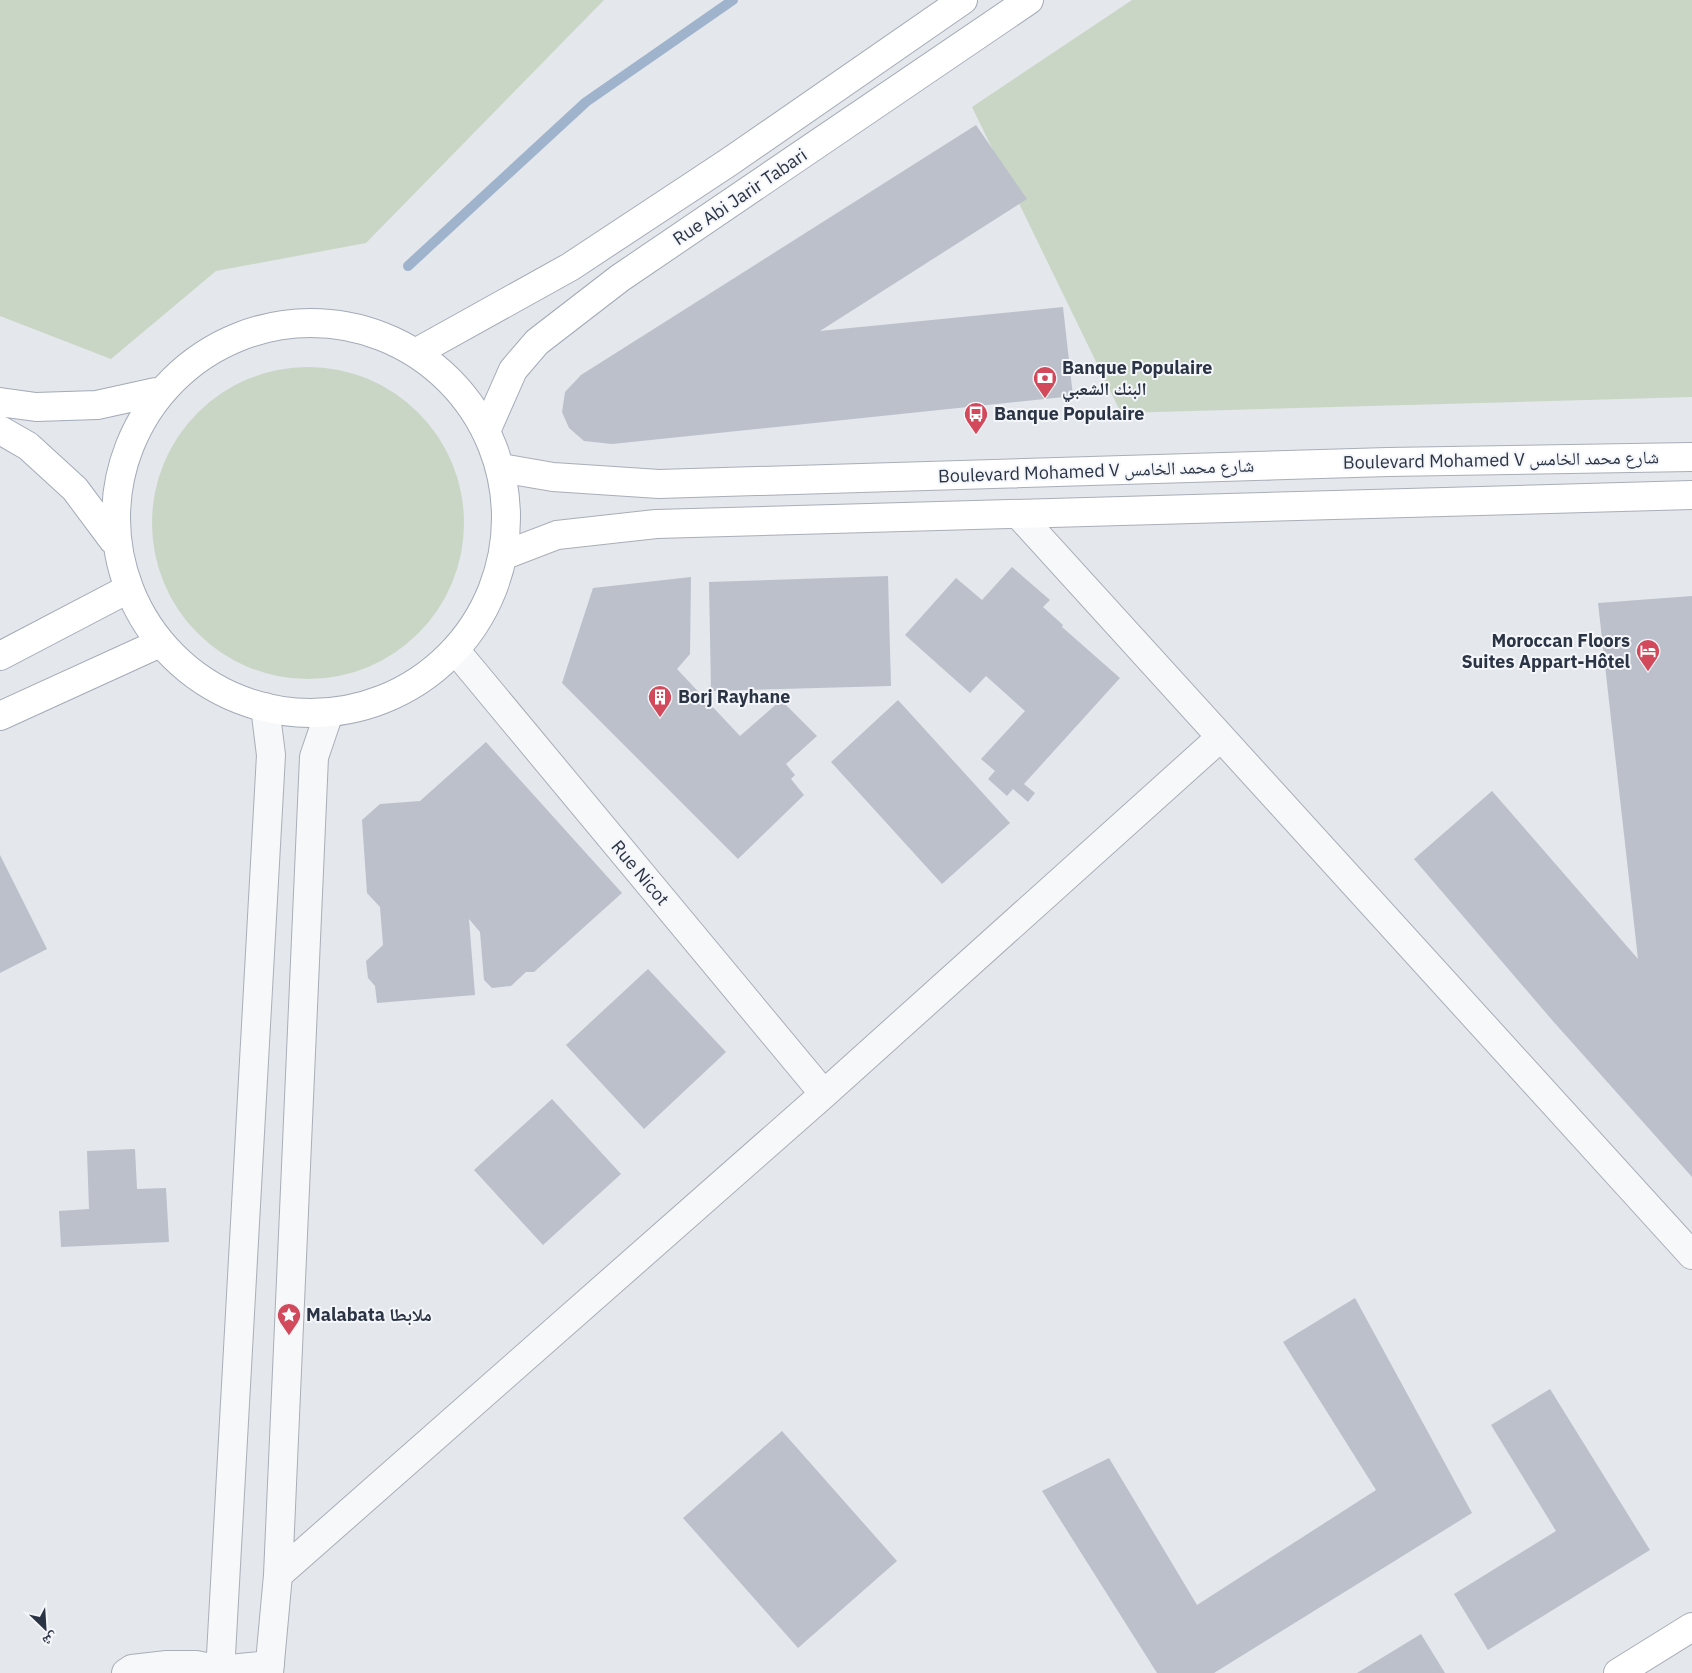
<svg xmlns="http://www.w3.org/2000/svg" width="1692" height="1673" viewBox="0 0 1692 1673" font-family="'IBM Plex Sans','Noto Naskh Arabic',sans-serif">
<rect width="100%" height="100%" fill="#e4e7ec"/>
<!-- green -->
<path fill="#c9d6c5" d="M0 0H604L366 243 216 271 111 359 0 316Z
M1132 0H1692V397L1121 413 972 107Z
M152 523a156 156 0 1 1 312 0a156 156 0 1 1-312 0Z"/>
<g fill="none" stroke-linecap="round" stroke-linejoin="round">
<!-- stream -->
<path stroke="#9fb4cc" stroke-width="10" d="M408 266 586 102 733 0"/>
</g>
<!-- building -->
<path fill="#bbc0ca" d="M976 125 1027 199 820 331 1063 307 1073 396 612 444 584 441 569 428 562 412 565 392 581 375Z
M1012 567 1050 600 1043 607 1063 625 1062 627 1120 678 1024 784 1035 793 1028 802 1013 789 1007 796 988 779 995 771 981 759 1025 711 986 676 970 693 905 635 956 578 982 600Z
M888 576 891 686 711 691 709 582Z
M691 577 690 654 677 669 740 736 781 700 817 736 786 764 795 775 791 779 804 795 738 859 562 683 593 588Z
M1692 596V1177L1552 1020 1414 859 1492 791 1638 959 1598 603Z
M898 700 1010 823 942 884 831 762Z
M486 742 622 893 534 972H526L511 986 492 988 484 980 480 932 469 919 475 995 377 1003 375 986 368 978 366 961 383 945 380 907 367 893 362 820 380 804 420 801Z
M0 855 47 949 0 973Z
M648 969 726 1052 644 1129 566 1045Z
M552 1099 621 1174 543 1245 474 1170Z
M135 1149 137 1189 166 1188 169 1242 61 1247 59 1211 89 1209 87 1151Z
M1355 1298 1472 1513 1214 1673H1157L1042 1491 1109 1458 1197 1605 1376 1490 1283 1342Z
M1550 1389 1650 1550 1488 1650 1454 1594 1556 1531 1491 1425Z
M782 1431 897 1561 798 1648 683 1518Z
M1421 1634 1445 1673H1357Z"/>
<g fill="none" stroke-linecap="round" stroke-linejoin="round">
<!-- minor casing -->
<g stroke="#a9aeb7" stroke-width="30">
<path id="minor" d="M1018 514 1692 1255
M456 651 824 1094
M278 1575 824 1094 1221 737
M126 1673 132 1669 167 1665H196L220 1670 270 1665
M220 1673 271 755 265 707
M269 1673 278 1575 314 757 329 713"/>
</g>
<!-- secondary casing -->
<g stroke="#a9aeb7" stroke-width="30">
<path id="secondary" d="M501 468 553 477 659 484 1388 462 1692 457
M505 555 557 535 656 524 1692 495
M1618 1673 1692 1627"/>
</g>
<!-- primary casing -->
<g stroke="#a3abb8" stroke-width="30">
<path id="primary" d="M116 518a195 195 0 1 1 390 0a195 195 0 1 1-390 0Z
M417 352 570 267 729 162 963 0
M0 402 36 407 97 405 156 392
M487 429 513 370 537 342 620 278 1029 0
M0 430 28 446 75 489 113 540
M0 656 128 589
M0 716 160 643"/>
</g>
<!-- minor -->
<use href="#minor" stroke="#f7f8fa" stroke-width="28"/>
<!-- secondary -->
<use href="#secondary" stroke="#fff" stroke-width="28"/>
<!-- primary -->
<use href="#primary" stroke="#fff" stroke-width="28"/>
</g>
<!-- icons -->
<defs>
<g id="bank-pin" transform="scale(1.25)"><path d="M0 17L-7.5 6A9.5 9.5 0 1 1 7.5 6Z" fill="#d1495b" stroke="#f4f6f9"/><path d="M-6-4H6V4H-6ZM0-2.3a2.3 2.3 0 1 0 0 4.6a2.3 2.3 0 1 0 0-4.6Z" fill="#fff"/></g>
<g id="bus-pin" transform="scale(1.25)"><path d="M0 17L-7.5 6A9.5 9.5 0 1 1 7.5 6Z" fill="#d1495b" stroke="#f4f6f9"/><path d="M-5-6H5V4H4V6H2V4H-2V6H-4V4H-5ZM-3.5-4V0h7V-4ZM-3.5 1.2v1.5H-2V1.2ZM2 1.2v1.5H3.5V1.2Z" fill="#fff"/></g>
<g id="hotel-pin" transform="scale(1.25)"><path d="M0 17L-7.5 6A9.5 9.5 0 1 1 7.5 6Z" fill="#d1495b" stroke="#f4f6f9"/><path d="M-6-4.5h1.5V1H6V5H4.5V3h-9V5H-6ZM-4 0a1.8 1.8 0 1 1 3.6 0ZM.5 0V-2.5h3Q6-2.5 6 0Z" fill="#fff"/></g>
<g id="building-pin" transform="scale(1.25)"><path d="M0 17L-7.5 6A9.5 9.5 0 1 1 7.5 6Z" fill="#d1495b" stroke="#f4f6f9"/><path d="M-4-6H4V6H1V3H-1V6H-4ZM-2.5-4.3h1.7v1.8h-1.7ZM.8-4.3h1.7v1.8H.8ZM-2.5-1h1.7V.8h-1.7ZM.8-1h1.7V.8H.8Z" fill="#fff"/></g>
<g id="sight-pin" transform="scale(1.25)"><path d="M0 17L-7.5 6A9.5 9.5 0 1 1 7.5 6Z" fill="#d1495b" stroke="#f4f6f9"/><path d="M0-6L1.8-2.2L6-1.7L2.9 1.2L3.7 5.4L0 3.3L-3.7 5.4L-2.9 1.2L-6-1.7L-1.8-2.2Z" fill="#fff"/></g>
</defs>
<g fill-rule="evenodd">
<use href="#bank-pin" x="1045" y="378"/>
<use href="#bus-pin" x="976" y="414"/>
<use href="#hotel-pin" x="1648" y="651"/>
<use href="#building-pin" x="660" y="697"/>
<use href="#sight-pin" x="289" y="1315"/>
</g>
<g text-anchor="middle" stroke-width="4" stroke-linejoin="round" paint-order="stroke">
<!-- street labels -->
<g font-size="18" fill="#2b3445" stroke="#f4f6f9">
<text transform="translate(740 197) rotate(-34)" y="6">Rue Abi Jarir Tabari</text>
<text transform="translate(1501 460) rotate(-1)" y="6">Boulevard Mohamed V شارع محمد الخامس</text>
<text transform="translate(1096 471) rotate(-2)" y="6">Boulevard Mohamed V شارع محمد الخامس</text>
<text transform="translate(640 873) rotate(50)" y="6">Rue Nicot</text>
</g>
<!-- poi labels -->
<g font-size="18" font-weight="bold" fill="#2b3445" stroke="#f4f6f9" text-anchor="start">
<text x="1062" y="374">Banque Populaire<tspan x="1062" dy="21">البنك الشعبي</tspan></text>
<text x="994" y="420">Banque Populaire</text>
<text x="1630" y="647" text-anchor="end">Moroccan Floors<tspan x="1630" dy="21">Suites Appart-Hôtel</tspan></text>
<text x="678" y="703">Borj Rayhane</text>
<text x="306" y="1321">Malabata ملابطا</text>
</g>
</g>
<!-- north arrow -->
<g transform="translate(45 1628) rotate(155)" stroke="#f4f6f9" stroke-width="4" paint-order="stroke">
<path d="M0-4L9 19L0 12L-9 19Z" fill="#2b3445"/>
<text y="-8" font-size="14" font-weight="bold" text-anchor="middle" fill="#2b3445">ش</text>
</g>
</svg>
